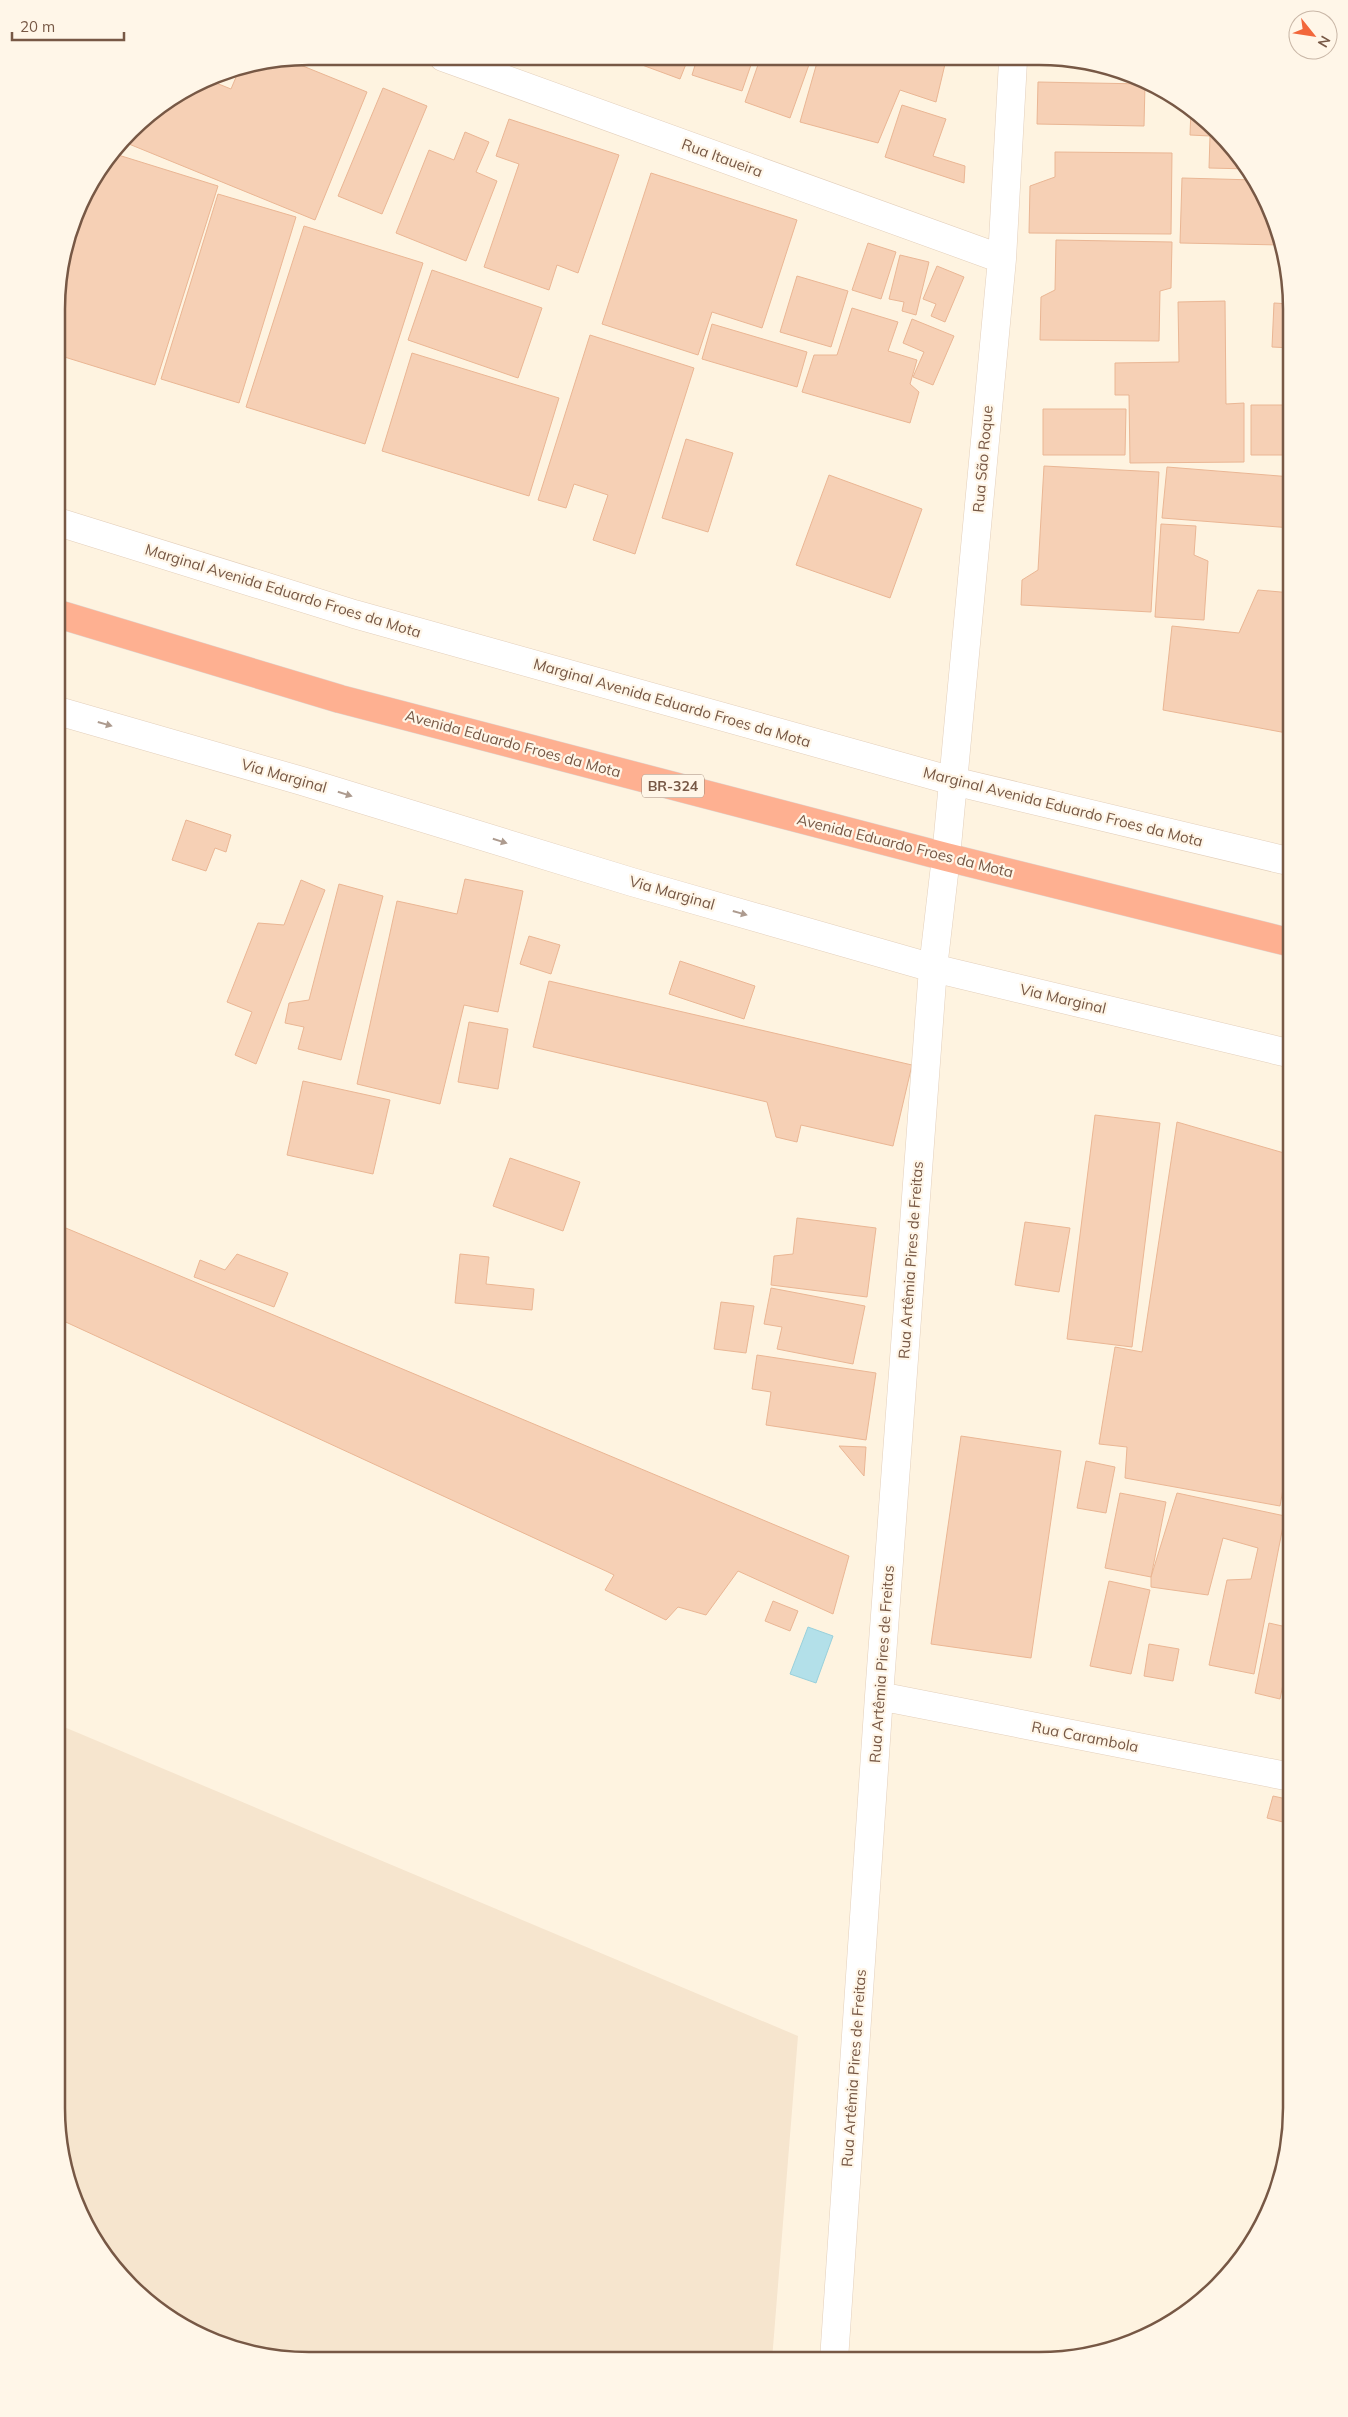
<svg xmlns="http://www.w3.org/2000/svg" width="1348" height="2417" viewBox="0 0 1348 2417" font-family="Mulish,sans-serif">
<rect width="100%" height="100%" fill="#fef3e0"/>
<!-- residential -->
<path fill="#f6e5ce" d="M57 1724 798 2036 772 2360 275 2359 212 2341 155 2308 99 2249 70 2190 56 2108Z"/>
<!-- water -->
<path fill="#b3e0e9" stroke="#99d0db" d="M808 1627 833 1636 816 1683 790 1674Z"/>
<!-- building -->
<path fill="#f6d0b5" stroke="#eab694" d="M609 58H629L628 64Z
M636 58 688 59 680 79 634 62Z
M697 59H753L742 91 692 75Z
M760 59H811L790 118 745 102Z
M818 59 883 60 891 62 892 60H946L936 102 900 90 878 143 800 122Z
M288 60 367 92 315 220 124 142 142 119 206 79 231 89 239 70Z
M1038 82 1145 84 1144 126 1037 124Z
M383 88 427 106 382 214 338 196Z
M902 105 946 119 933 156 965 166 964 183 885 157Z
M1191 109 1206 119 1249 169 1209 168 1210 136 1190 135Z
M509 119 619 155 578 273 557 265 549 290 484 267 519 164 496 156Z
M465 132 489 142 476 172 497 181 466 261 396 233 429 150 454 160Z
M1055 152 1172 153 1171 234 1029 233 1030 186 1055 177Z
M115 154 218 186 155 385 58 355V276L82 197Z
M651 173 797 220 762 328 712 312 698 355 602 324Z
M1182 178 1255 180 1278 227 1281 245 1180 243Z
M218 194 296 217 239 403 161 379Z
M304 226 423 263 365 444 246 407Z
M1056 240 1172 242 1171 288 1160 291 1159 341 1040 340 1041 297 1055 290Z
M868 243 896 252 881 299 852 290Z
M900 255 929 262 916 315 902 311 904 302 889 299Z
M937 266 964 277 945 322 931 316 936 304 923 299Z
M432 270 542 308 518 378 408 340Z
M797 276 848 291 831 347 780 332Z
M1225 301 1226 404 1244 403V462L1130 463 1129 395H1115V363L1179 362 1178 302Z
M1274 303 1291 304 1292 348 1272 347Z
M852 308 898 322 888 351 917 360 910 384 919 392 910 423 802 392 814 355H837Z
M912 319 954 336 933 385 913 377 924 352 903 343Z
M712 324 807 352 797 387 702 359Z
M590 335 694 368 635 554 593 540 608 495 574 484 566 508 538 500Z
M412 353 559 398 529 496 382 451Z
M1251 405H1292V455H1251Z
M1043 409H1126L1125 455H1043Z
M686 439 733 453 708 532 662 518Z
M1044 466 1159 472 1151 612 1021 605 1022 580 1038 570Z
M1167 467 1292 477V528L1162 518Z
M829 475 922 509 890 598 796 565Z
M1161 524 1196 526 1194 555 1208 561 1204 620 1155 617Z
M1258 590 1292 593V734L1163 710 1172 626 1239 633Z
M186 820 231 835 226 852 215 848 206 871 172 860Z
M465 879 523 891 498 1012 464 1005 440 1104 357 1084 397 901 457 914Z
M301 880 325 890 256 1064 235 1055 252 1012 227 1002 258 923 284 925Z
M339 884 383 896 341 1060 298 1049 304 1027 285 1023 289 1003 309 1000Z
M529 936 560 945 551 974 520 964Z
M680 961 755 986 744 1019 669 994Z
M549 981 912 1065 893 1146 801 1125 797 1142 776 1137 767 1102 533 1047Z
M469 1022 508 1029 498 1089 458 1082Z
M303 1081 390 1100 373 1174 287 1155Z
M1095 1115 1160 1123 1132 1347 1067 1339Z
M1177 1122 1291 1155V1444L1280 1506 1125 1478 1127 1447 1099 1444 1115 1347 1142 1352Z
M510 1158 580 1182 563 1231 493 1206Z
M797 1218 876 1228 867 1297 771 1285 774 1256 793 1254Z
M1025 1222 1070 1228 1059 1292 1015 1285Z
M61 1226 849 1556 833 1614 738 1571 706 1615 678 1607 666 1620 605 1590 614 1575 608 1572 57 1318V1234Z
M237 1254 288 1273 274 1307 194 1277 200 1260 225 1270Z
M460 1254 489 1257 486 1284 534 1289 532 1310 455 1303Z
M771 1288 865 1306 853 1364 777 1349 782 1327 764 1324Z
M721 1302 754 1306 746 1353 714 1349Z
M757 1355 876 1373 866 1440 766 1425 771 1392 752 1389Z
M961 1436 1061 1451 1031 1658 931 1644Z
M839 1446 866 1447 864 1476Z
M1086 1461 1115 1467 1106 1513 1077 1508Z
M1120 1493 1166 1502 1151 1577 1105 1568Z
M1177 1493 1285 1516 1254 1674 1209 1665 1227 1580 1251 1579 1258 1548 1223 1538 1208 1595 1151 1587V1577Z
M1109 1581 1150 1590 1131 1674 1090 1666Z
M773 1601 798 1611 790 1631 765 1621Z
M1269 1623 1291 1628V1645L1280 1699 1255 1693Z
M1149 1644 1179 1649 1173 1681 1144 1676Z
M1273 1796 1291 1800V1824L1267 1818Z"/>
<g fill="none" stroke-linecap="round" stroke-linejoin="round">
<!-- minor casing -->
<g stroke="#e3cfbb" stroke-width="29">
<path id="minor" d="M443 57 1002 259
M58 522 354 614 953 781 1292 862
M58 711 302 781 632 882 933 968 1292 1054
M879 1696 1291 1777
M834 2360 879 1696 933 968 946 857 1002 259 1013 61"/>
</g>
<!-- highway casing -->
<g stroke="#ded7d2" stroke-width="29">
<path id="highway" d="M58 614 340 699 946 857 1292 943"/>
</g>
<!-- minor -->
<use href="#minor" stroke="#fff" stroke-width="28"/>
<!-- highway -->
<use href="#highway" stroke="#feb091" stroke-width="28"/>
</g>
<!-- one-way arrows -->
<defs><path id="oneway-solid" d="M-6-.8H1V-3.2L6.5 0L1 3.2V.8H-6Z" transform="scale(1.25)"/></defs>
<g fill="#ad9b8f">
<use href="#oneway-solid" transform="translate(105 724) rotate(16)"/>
<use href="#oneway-solid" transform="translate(345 794) rotate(17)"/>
<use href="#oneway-solid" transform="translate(500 841) rotate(17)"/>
<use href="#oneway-solid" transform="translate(740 913) rotate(16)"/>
</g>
<g text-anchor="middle" stroke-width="4.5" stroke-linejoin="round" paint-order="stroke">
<!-- shield labels -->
<rect fill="#fff6e8" stroke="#a08776" stroke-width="1" x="642" y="774.5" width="62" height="23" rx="4"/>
<g font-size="14" font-weight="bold" fill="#775845">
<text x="673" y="791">BR-324</text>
</g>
<!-- street labels -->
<g font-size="15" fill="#775845" stroke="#fff6e8">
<text transform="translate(722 158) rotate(20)" y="5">Rua Itaueira</text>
<text transform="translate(983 459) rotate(-85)" y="5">Rua São Roque</text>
<text transform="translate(283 591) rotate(17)" y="5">Marginal Avenida Eduardo Froes da Mota</text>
<text transform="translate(672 703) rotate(16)" y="5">Marginal Avenida Eduardo Froes da Mota</text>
<text transform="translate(513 744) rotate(15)" y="5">Avenida Eduardo Froes da Mota</text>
<text transform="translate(284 776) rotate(16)" y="5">Via Marginal</text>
<text transform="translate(1063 807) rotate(14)" y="5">Marginal Avenida Eduardo Froes da Mota</text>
<text transform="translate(905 846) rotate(14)" y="5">Avenida Eduardo Froes da Mota</text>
<text transform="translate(672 893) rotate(16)" y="5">Via Marginal</text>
<text transform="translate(1063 999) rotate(13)" y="5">Via Marginal</text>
<text transform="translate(911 1260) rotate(-86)" y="5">Rua Artêmia Pires de Freitas</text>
<text transform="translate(882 1664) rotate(-86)" y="5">Rua Artêmia Pires de Freitas</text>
<text transform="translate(1085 1737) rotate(11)" y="5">Rua Carambola</text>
<text transform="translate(854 2068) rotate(-86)" y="5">Rua Artêmia Pires de Freitas</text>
</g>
</g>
<!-- crop -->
<path d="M0 0H1348V2417H0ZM309 65H1039A244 244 0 0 1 1283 309V2108A244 244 0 0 1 1039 2352H309A244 244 0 0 1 65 2108V309A244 244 0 0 1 309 65Z" fill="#fff6e8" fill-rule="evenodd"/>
<path fill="none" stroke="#775845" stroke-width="2.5" d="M309 65H1039A244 244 0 0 1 1283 309V2108A244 244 0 0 1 1039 2352H309A244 244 0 0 1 65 2108V309A244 244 0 0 1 309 65Z"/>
<!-- north arrow -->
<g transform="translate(1313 35) rotate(120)"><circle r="24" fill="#fff6e8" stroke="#c9b7a7"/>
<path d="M0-4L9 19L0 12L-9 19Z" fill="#f2673b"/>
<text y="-8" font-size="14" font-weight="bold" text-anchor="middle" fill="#775845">N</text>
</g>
<!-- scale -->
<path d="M12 32v8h112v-8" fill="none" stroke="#775845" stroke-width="2.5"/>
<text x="20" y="32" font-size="15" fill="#775845" stroke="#fff6e8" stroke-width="4" paint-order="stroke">20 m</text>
</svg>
